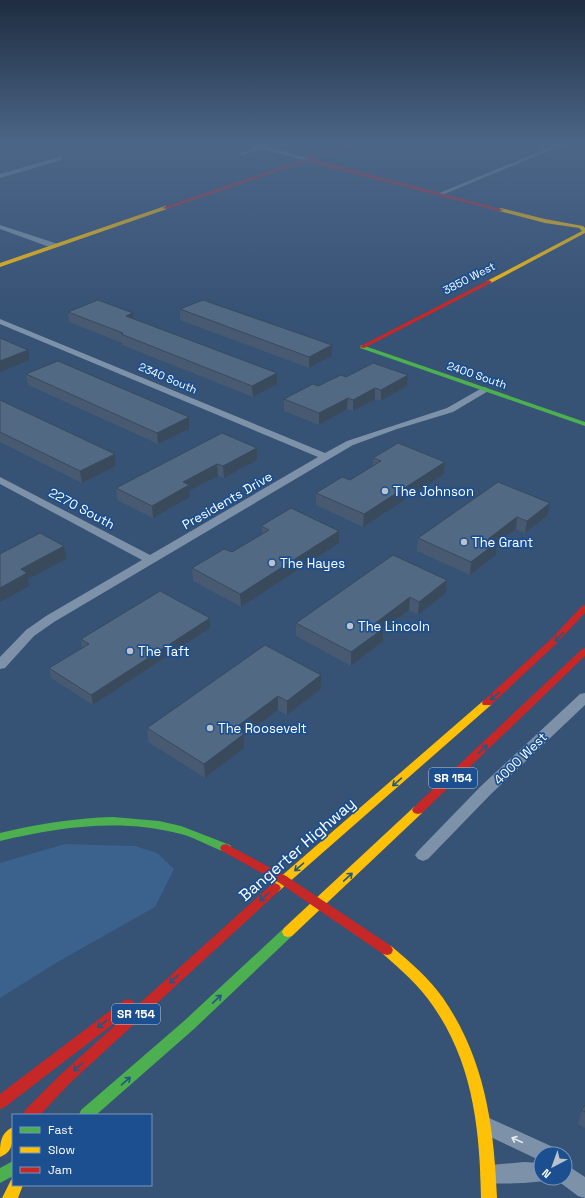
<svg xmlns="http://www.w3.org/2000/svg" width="585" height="1198" viewBox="0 0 585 1198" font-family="'Space Grotesk',sans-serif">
<rect width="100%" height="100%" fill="#365274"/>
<!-- water -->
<path fill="#3b618d" d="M65 844 135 846 157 853 174 869 155 907 56 963 0 998V863Z"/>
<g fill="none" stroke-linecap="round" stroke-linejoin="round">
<!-- street -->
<path fill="#7d92a8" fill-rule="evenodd" d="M245 144 262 145 311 159 308 161 262 149 241 155V153L255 148Z
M558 144H565L442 195 437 194Z
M59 157 62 159 61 160 0 178V174Z
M0 225 58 244 59 246 52 248 0 229Z
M0 319 325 453 347 441 447 408 482 388 485 387 490 390 453 412 397 429 353 445 54 622 34 636 5 668 0 669V657L26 630 46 616 142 560 0 484V477L150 555 318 457 0 324Z
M585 693V705L491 794 428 859 423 861 418 859 415 855 418 851 481 786 580 694Z
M487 1117 553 1147 556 1154H541V1161L480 1132 477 1126 480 1120Z
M524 1162 541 1163V1178H549L548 1180C540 1183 491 1185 483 1182L480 1175 483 1168 490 1165Z
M565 1164 585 1177V1198L578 1196 558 1181 557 1178H565Z"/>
<!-- fast -->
<path fill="#4caf50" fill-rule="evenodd" d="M362 345 585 422V426L360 348V346Z
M113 817 159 821 181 826 230 845 232 848 230 851 226 852C211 848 197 838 181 834 121 818 59 827 0 841V833C38 824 74 818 113 817Z
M288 927 292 928 294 932 292 936 194 1029 96 1115H79L81 1110 184 1021 284 928Z
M13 1161V1176L0 1183V1168Z"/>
<!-- slow -->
<path fill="#ffc107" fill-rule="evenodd" d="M165 206 168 208 167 209 0 267V263Z
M501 208 545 219 583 226 585 228V233L491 283H487V281L582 231 579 228 545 223 499 211V209Z
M487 700 491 701 492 703 491 705 279 891 275 893 271 891 269 888 271 885 483 701Z
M418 806 422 807 424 810 422 813 292 936 288 937 284 936 282 932 284 928 414 807Z
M387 945 391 946C410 962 429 978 443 998 485 1059 494 1126 497 1198H481C480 1130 473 1063 433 1006 420 986 401 970 383 954L381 950 383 946Z
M13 1127C13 1140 14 1152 0 1157 0 1144 0 1133 13 1127Z
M13 1179V1185H23L18 1198H2L11 1180Z"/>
<!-- jam -->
<path fill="#c62828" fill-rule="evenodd" d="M349 144H355L312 159 504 210 499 211 311 163 308 161 167 209 162 208Z
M489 280 492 282 491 283 364 348 359 347Z
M585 605V613L556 644 491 705H483L482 703 483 701 550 640 582 606Z
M585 648V656L422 813 418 814 414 813 412 810 414 807 582 649Z
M226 844 286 876 391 946 393 950 391 954 387 955 383 954 278 882 222 851 220 848 222 845Z
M275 883 279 885 281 888 279 891 70 1083 40 1115H23L25 1110 60 1075 271 885Z
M128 999 133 1001 135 1005 133 1009 5 1107 0 1109V1094L123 1001Z"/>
</g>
<!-- wall -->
<path fill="#475a72" d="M180 309 332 345V356L309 368 180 320Z
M68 312 133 313V319L277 373V384L253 397 122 345V343L69 322Z
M26 374 189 429 158 444 28 385Z
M408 375 407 386 381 401 375 399 353 411 347 409 319 425 284 411V399L346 377Z
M0 400 115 454 116 466 82 483 0 442Z
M222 433 257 460 224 478 218 476 189 491 190 497 153 518 117 500 116 488Z
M373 458 445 462 444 474 363 527 316 505V493L350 480 373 466Z
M550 503 548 515 525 533 516 529 497 543 496 555 470 575 417 551 418 538Z
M261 526 339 543 241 607 193 581 192 568 232 552 262 534Z
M447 580 446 593 418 615 409 610 383 629V641L351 666 296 636V623Z
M210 628 93 705 51 678 49 668 82 648 81 639Z
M265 645 321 689 287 715 278 710 244 736V748L205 778 148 742 147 728Z
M585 1105V1128L578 1124 582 1110Z"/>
<!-- shaded-wall -->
<path fill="#394a5c" d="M133 313 134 324 126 316Z
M332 345V356L309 368V357Z
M28 350 29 360 0 372V361Z
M277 373V384L253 397 252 386Z
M408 375 407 386 381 401V390Z
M375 388V399L353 411V400Z
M348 398 347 409 319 425V413Z
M189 417V429L158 444 157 433Z
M257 448V460L224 478 223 466Z
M115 454 116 466 82 483 80 471Z
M445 462 444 474 363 527 364 514Z
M217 464 218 476 189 491 190 497 153 518 152 506 183 482Z
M550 503 548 515 525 533 527 521Z
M517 517 516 529 497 543 496 555 470 575 471 562 488 539Z
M339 531V543L241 607 240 594Z
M64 546 66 559 28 579 29 586 0 602V588L21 569Z
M447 580 446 593 418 615 419 602Z
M410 597 409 610 383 629V641L351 666V652L374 624Z
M210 618V628L93 705 91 695Z
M321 675V689L287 715V701Z
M278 696V710L244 736V748L205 778 204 764 235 728Z"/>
<!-- building -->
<path fill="#526984" stroke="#394a5c" d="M98 300 133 313 126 316 277 373 252 386 121 334 123 333 68 312Z
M203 300 332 345 309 357 180 309Z
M0 338 28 350 0 361Z
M58 361 189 417 157 433 26 374Z
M373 363 408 375 381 390 375 388 353 400 348 398 319 413 284 399 313 384 318 386 341 375 346 377Z
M0 400 115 454 80 471 0 432Z
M222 433 257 448 223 466 217 464 183 482 189 485 152 506 116 488Z
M398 443 445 462 364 514 316 493 342 477 350 480 381 461 373 458Z
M498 482 550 503 527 521 517 517 488 539 497 542 471 562 418 538Z
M291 508 339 531 240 594 192 568 224 549 232 552 269 530 261 526Z
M40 533 64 546 21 569 27 573 0 588V554Z
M393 555 447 580 419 602 410 597 374 624 384 628 351 652 296 623Z
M160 591 210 618 91 695 49 668 89 644 81 639Z
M265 645 321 675 287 701 278 696 235 728 244 734 204 764 147 728Z
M585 1105V1112L582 1110Z"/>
<!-- one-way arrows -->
<defs><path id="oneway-shaft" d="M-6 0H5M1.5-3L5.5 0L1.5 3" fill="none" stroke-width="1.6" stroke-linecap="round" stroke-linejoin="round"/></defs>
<g stroke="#205989">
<use href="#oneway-shaft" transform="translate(559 637) rotate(134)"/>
<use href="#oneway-shaft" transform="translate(495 696) rotate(138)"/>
<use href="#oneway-shaft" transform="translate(483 749) rotate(-43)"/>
<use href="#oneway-shaft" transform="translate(397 782) rotate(139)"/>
<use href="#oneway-shaft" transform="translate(299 867) rotate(139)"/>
<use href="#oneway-shaft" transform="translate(348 877) rotate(-43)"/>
<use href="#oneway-shaft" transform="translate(264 897) rotate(138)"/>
<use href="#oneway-shaft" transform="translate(174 979) rotate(138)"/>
<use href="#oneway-shaft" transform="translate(217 999) rotate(-43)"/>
<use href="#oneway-shaft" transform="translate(102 1024) rotate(142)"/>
<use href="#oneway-shaft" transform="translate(78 1067) rotate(138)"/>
<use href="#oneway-shaft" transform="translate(126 1081) rotate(-41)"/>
</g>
<use stroke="#e5e9ee" href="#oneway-shaft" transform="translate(517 1140) rotate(-155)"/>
<!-- sky -->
<linearGradient id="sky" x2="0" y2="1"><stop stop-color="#1e2d40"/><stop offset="0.46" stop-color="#4c6688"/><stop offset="1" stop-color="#4c6688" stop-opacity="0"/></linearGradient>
<rect width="585" height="311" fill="url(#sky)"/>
<!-- markers -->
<g fill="#b9c2ce" stroke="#1b4f8f" stroke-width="1.5">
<circle cx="385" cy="491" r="4"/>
<circle cx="464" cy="542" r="4"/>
<circle cx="272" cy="563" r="4"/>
<circle cx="350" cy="626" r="4"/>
<circle cx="130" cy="651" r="4"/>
<circle cx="210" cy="728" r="4"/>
</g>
<g text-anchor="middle" stroke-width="3.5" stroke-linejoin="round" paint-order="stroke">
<!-- far-street labels -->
<g font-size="11" fill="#fff" stroke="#1b4f8f">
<text transform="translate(469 278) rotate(-27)" y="4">3850 West</text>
<text transform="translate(477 375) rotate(19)" y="4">2400 South</text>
<text transform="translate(168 378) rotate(23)" y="4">2340 South</text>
</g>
<!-- shield labels -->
<g fill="#1b4f8f" stroke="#bbcadd" stroke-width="1">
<rect x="429" y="768" width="48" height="20" rx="3"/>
<rect x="112" y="1004" width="48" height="20" rx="3"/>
</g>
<g font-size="12" font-weight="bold" fill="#fff">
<text x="453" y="782">SR 154</text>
<text x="136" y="1018">SR 154</text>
</g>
<!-- poi labels -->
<g font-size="13" fill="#fff" stroke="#1b4f8f" text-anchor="start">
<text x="393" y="496">The Johnson</text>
<text x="472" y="547">The Grant</text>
<text x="280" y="568">The Hayes</text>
<text x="358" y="631">The Lincoln</text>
<text x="138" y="656">The Taft</text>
<text x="218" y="733">The Roosevelt</text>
</g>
<!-- street labels -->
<g font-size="13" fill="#fff" stroke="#1b4f8f">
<text transform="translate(227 500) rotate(-30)" y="5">Presidents Drive</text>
<text transform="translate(82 508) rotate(28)" y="5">2270 South</text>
<text transform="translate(520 758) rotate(-44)" y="5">4000 West</text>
</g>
<!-- near-street labels -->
<g font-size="16" fill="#fff" stroke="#1b4f8f">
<text transform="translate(297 849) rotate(-41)" y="6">Bangerter Highway</text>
</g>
</g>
<!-- legend -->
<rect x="12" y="1114" width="140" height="72" fill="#1b4f8f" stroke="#7695bc"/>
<rect x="20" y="1127" width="20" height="6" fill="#4caf50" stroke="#7695bc"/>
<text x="48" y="1134" font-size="12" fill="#ffffff">Fast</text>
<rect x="20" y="1147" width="20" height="6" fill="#ffc107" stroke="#7695bc"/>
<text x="48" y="1154" font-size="12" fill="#ffffff">Slow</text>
<rect x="20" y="1167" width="20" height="6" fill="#c62828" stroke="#7695bc"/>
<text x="48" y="1174" font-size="12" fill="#ffffff">Jam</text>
<!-- north arrow -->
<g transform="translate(553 1166) rotate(221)"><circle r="19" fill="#1b4f8f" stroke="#7695bc"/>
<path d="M0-3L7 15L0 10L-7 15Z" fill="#b9c2ce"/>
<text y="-6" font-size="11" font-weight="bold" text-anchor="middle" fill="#ffffff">N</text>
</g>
</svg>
